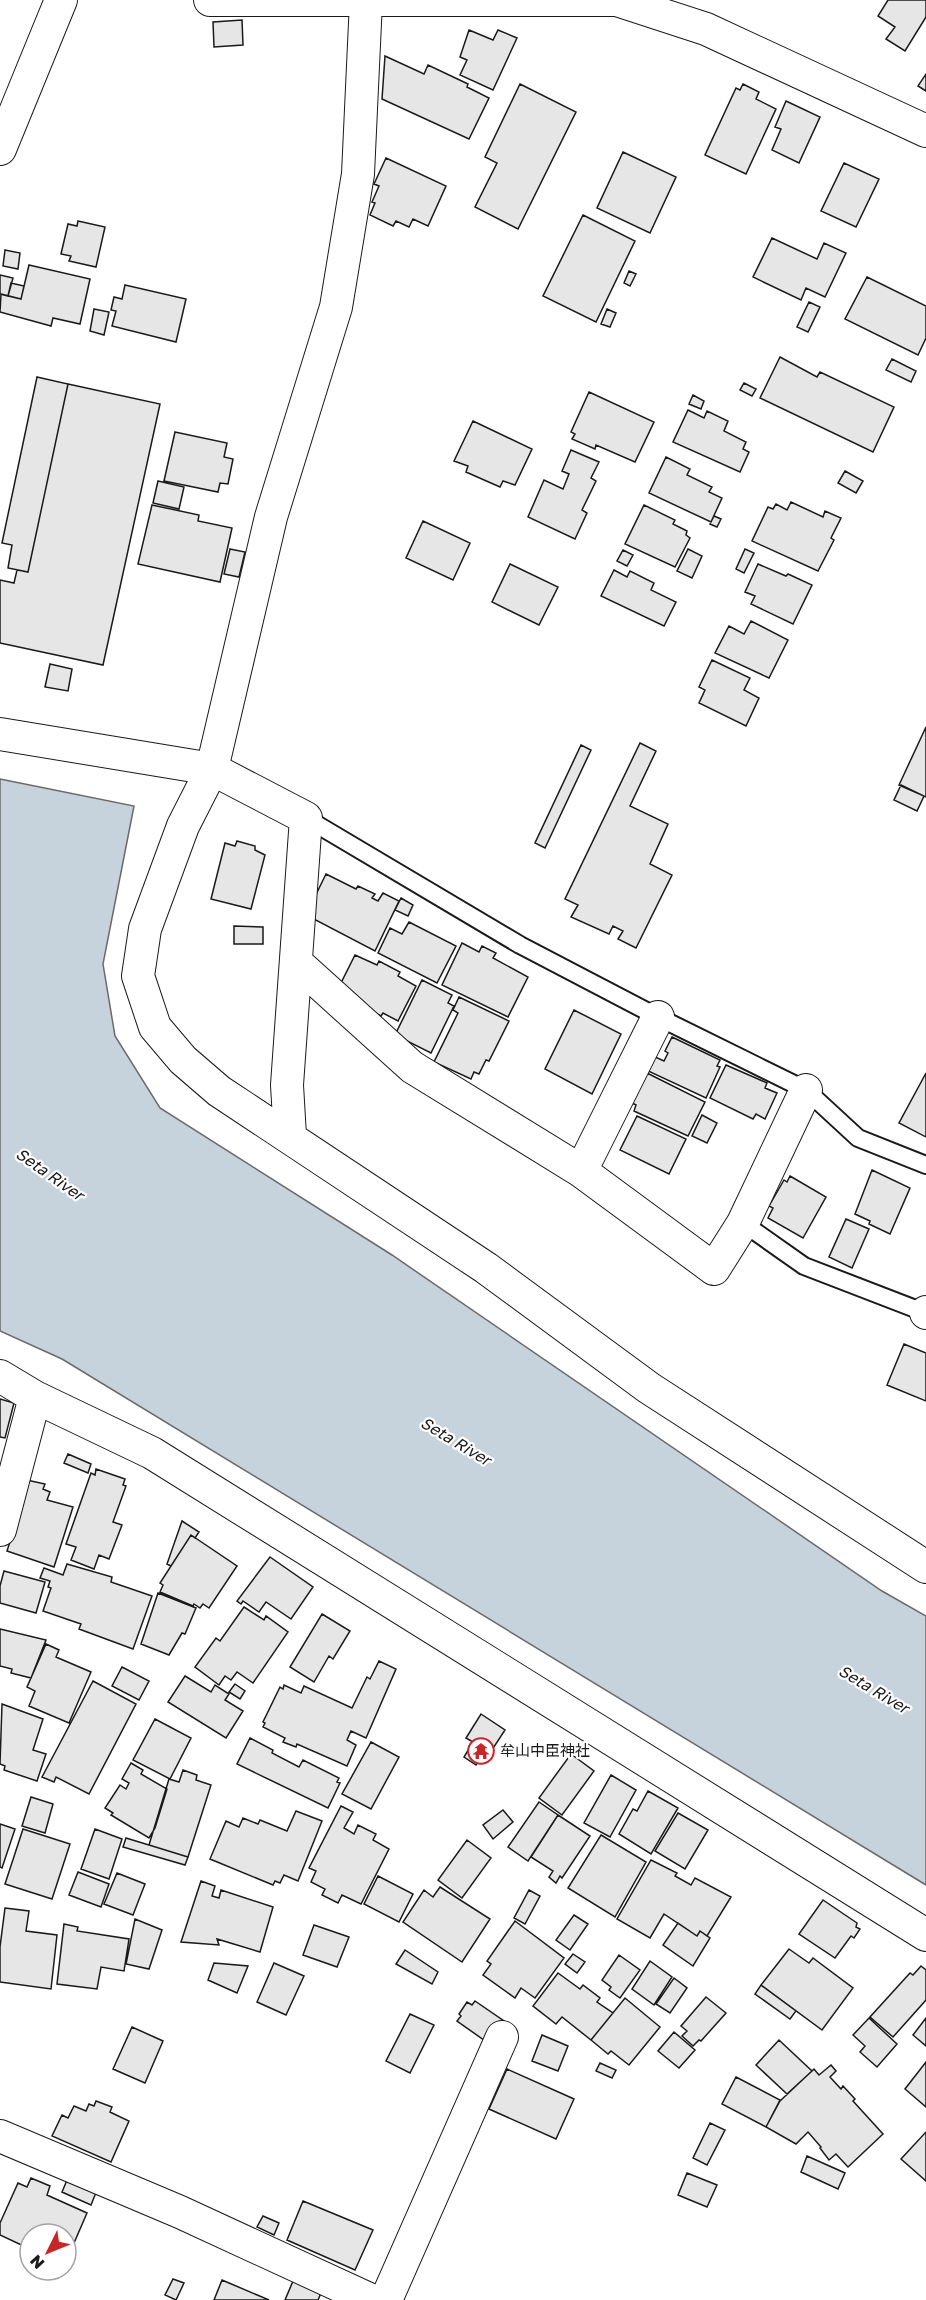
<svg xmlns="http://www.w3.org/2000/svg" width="926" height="2300" viewBox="0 0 926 2300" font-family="'Golos Text','Noto Sans JP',sans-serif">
<rect width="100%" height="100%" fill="#fff"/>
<!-- water -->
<path fill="#c6d2dc" stroke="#6a6a6a" stroke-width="1.5" d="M0 779 134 806 103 964 115 1036 160 1108 392 1255 882 1591 926 1616V1885L62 1359 0 1331Z"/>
<!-- building -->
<path fill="#e6e6e6" stroke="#1a1a1a" stroke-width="1.5" d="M888 0H926V17L905 51 886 39 895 27 878 16Z
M242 20 243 45 214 47 213 22Z
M469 30 493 40 498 30 517 38 493 90 460 75 467 60 460 57Z
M385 56 424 74 428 65 468 84 467 87 489 98 469 139 382 99Z
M926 74V91L918 86Z
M520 84 576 112 518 229 475 207 497 163 485 157Z
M743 84 759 92 756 99 776 109 746 174 705 155 736 88 740 90Z
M786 101 820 117 799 163 772 150 781 129 775 127Z
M623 152 676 177 650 233 597 208Z
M386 158 446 186 428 226 413 219 409 227 396 221 393 226 370 215 375 203 372 202 379 186 374 184Z
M844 163 879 179 856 227 821 211Z
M583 215 635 241 596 322 543 296Z
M78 221 105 227 96 267 69 261 71 256 61 254 68 224 77 226Z
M772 238 817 259 824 243 846 253 825 297 806 288 801 300 753 277Z
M5 250 20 253 18 269 3 266Z
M29 265 90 279 80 324 53 318 51 326 0 312 1 294 21 299Z
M629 271 636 274 630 286 624 283Z
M0 275 13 278 8 296 0 294Z
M867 277 926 306V338L918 355 845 319Z
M11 283 24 286 21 299 8 296Z
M125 285 186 299 176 342 112 326 116 311 111 310 114 297 122 299Z
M809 302 820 307 808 332 797 327Z
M94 309 109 312 104 335 90 331Z
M607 309 616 313 610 327 601 324Z
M780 357 817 377 820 372 894 407 873 452 760 398Z
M892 359 916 371 911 382 886 370Z
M37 377 68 384 28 572 8 568 12 545 2 543Z
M744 383 756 389 752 396 740 390Z
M68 384 160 404 103 665 0 643V580L14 583 17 570 28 572Z
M589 392 654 422 635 462 596 445 595 449 572 439 575 434 571 432Z
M693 395 704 401 701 409 689 404Z
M688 410 704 418 707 411 728 421 724 431 746 442 743 449 749 452 740 472 673 442Z
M473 421 532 449 515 485 503 481 500 487 466 472 468 466 454 461Z
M175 432 227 443 224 457 233 459 228 484 220 483 218 492 164 481Z
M571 450 599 462 591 478 596 481 582 510 587 513 575 539 528 517 544 480 563 489 569 474 562 471Z
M666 457 690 469 687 475 712 487 709 492 722 498 711 522 649 493Z
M845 471 863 481 856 493 838 483Z
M158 481 184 487 179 509 153 503Z
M791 502 823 517 825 511 841 518 831 538 834 540 818 571 752 541 768 507 773 509 776 504 787 510Z
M152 505 199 515 198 521 232 528 220 582 138 564Z
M644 505 675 520 673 524 687 531 686 535 690 538 675 567 625 544Z
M714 516 721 519 717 527 710 524Z
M423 521 470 543 453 580 406 558Z
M230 549 245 552 239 577 224 574Z
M688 549 702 556 692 578 677 571Z
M745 549 754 553 744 573 736 569Z
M623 550 633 555 627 566 617 561Z
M510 564 558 587 539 625 492 602Z
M758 564 786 576 788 574 812 585 793 624 751 604 755 596 745 592Z
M614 570 627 577 630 571 654 583 651 590 676 602 664 626 601 596Z
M751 621 788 640 769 678 715 653 729 626 744 634Z
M712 660 750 678 744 690 759 698 746 726 699 703 705 690 699 687Z
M50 664 72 669 68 691 45 687Z
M926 727V797L899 785Z
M640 743 656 751 630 806 668 824 650 864 672 875 636 948 618 939 623 931 613 926 609 934 571 917 578 905 565 899Z
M581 745 591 750 545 848 535 843Z
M901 785 924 796 917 811 894 800Z
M237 841 255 846V850L265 855 251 909 211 899 225 843 235 846Z
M326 874 356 889 358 886 375 894 372 898 378 901 383 893 399 901 375 951 306 915Z
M401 898 413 905 408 916 395 910Z
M409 922 456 946 437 983 378 953 390 928 402 934Z
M234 926 263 927V944H234Z
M462 943 479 952 482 946 496 953 493 958 528 977 508 1017 442 985Z
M355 955 377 965 379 961 400 972 398 976 416 986 398 1021 383 1013 381 1016 336 993Z
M422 980 452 995 448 1003 454 1006 431 1053 395 1035Z
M459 997 509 1021 489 1061 486 1060 479 1074 474 1072 471 1079 434 1062 458 1013 453 1010Z
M574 1010 621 1034 592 1094 545 1069Z
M672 1037 720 1060 717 1066 720 1067 706 1098 646 1070 653 1056 664 1061 668 1053 665 1051Z
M726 1065 767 1083 765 1088 777 1093 765 1119 756 1114 753 1119 710 1098Z
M647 1073 705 1102 688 1136 634 1111 636 1105 632 1103Z
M926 1073V1137L899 1123Z
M702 1115 717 1123 707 1143 692 1136Z
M637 1116 686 1139 669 1174 620 1150Z
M872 1170 910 1188 890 1234 869 1224 870 1221 855 1214Z
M790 1176 826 1197 803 1238 768 1218 773 1208 769 1206 784 1180 787 1182Z
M846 1219 869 1229 852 1268 829 1257Z
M904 1344 926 1353V1401L887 1385Z
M0 1399 14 1403 5 1438 0 1437Z
M68 1454 91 1464 88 1473 64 1463Z
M96 1469 125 1479 123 1485 126 1486 113 1522 122 1525 109 1559 99 1555 94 1569 71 1560 76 1547 66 1544 91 1473 95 1475Z
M22 1479 45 1484 43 1489 50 1492 47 1500 73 1507 54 1567 7 1551 13 1532Z
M182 1521 199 1532 195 1538 191 1535 171 1566 167 1564Z
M191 1535 237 1566 209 1608 203 1604 200 1608 194 1604 193 1606 160 1592 163 1585 160 1583Z
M270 1557 313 1587 291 1619 266 1602 259 1612 243 1601 241 1604 237 1601Z
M67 1564 112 1577 111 1582 152 1596 133 1649 79 1629 81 1624 43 1611 51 1588 48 1587 50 1581 40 1578 44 1568 63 1575Z
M4 1571 45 1582 36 1613 0 1603V1586Z
M158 1593 196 1608 185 1634 182 1633 169 1655 141 1644Z
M244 1607 264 1620 266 1616 288 1632 253 1683 237 1672 231 1680 225 1676 219 1685 195 1667 216 1638 220 1641Z
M322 1614 350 1631 333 1659 329 1656 314 1682 290 1667Z
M0 1629 46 1640 31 1678 11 1673 12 1669 0 1666Z
M46 1644 59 1650 56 1657 91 1672 69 1723 29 1706 35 1691 27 1687Z
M379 1661 396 1669 366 1738 351 1731 347 1740 356 1745 347 1766 297 1744 296 1747 283 1742 285 1738 263 1727 265 1723 263 1722 280 1687 283 1689 284 1685 301 1693 304 1686 352 1708 367 1677 370 1679Z
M122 1667 149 1681 139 1700 112 1686Z
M185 1676 211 1692 215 1685 229 1694 225 1700 243 1711 226 1738 168 1702Z
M93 1681 136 1704 89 1794 56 1777 54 1782 42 1777Z
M235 1684 245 1691 240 1699 229 1692Z
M2 1704 43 1719 33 1750 46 1754 37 1781 4 1770 5 1766 0 1764Z
M481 1714 505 1730 490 1753 485 1750 476 1765 464 1757 473 1742 466 1738Z
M155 1719 191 1738 170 1779 133 1760Z
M250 1738 273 1750 272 1753 299 1767 303 1760 339 1778 337 1782 340 1783 328 1808 237 1764Z
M371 1742 399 1757 371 1809 342 1794Z
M571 1754 594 1771 562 1815 539 1798Z
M131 1763 143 1770 141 1774 167 1789 155 1828 149 1838 111 1815 113 1813 105 1808 120 1785 126 1789 129 1783 122 1779Z
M183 1770 197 1775 196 1780 211 1785 188 1857 149 1845 169 1779 179 1782Z
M611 1775 636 1790 610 1837 584 1823Z
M648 1791 678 1808 651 1854 619 1834 633 1809 637 1811Z
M31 1797 53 1804 45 1833 22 1826Z
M539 1802 558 1815 528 1861 508 1847Z
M341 1806 353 1812 344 1828 354 1834 358 1825 376 1834 373 1840 389 1849 361 1904 342 1895 338 1903 322 1895 325 1889 311 1882 316 1871 309 1868Z
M503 1810 513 1822 493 1839 483 1825Z
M296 1811 322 1821 298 1881 284 1875 280 1883 275 1881 273 1885 210 1859 226 1821 239 1827 243 1818 258 1824 260 1820 287 1831Z
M678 1813 708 1830 685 1869 655 1851Z
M558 1815 590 1836 562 1878 560 1876 556 1883 549 1877 553 1871 531 1857Z
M0 1824 15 1829 2 1868 0 1867Z
M23 1829 70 1844 52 1899 5 1884Z
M95 1829 122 1839 109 1879 81 1869Z
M601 1835 646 1862 615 1917 568 1888Z
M126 1838 149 1845 188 1857 185 1865 123 1847Z
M467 1840 491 1858 462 1898 438 1880Z
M651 1860 677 1873 675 1876 691 1885 695 1878 731 1897 707 1936 700 1931 697 1936 664 1914 650 1938 617 1919Z
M78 1872 109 1884 101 1907 69 1895Z
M117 1873 145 1884 133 1915 104 1904Z
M378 1876 413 1894 399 1922 364 1904Z
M201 1881 215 1886 212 1896 219 1898 221 1890 273 1907 260 1952 217 1939 219 1945 181 1942Z
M440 1887 490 1919 462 1962 403 1922 424 1890 433 1897Z
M529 1890 540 1896 525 1924 514 1918Z
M823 1900 857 1923 856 1927 860 1929 854 1938 851 1936 835 1958 799 1934Z
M5 1908 29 1911 26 1931 57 1935 51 1989 0 1982V1947Z
M574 1915 588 1924 570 1950 556 1940Z
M135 1919 162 1930 149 1969 126 1964Z
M515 1921 564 1958 535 1998 521 1988 515 1998 483 1975 491 1964 487 1961Z
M678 1923 697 1936 700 1931 710 1938 693 1966 663 1945Z
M64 1924 78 1927 77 1931 129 1939 124 1971 101 1967 97 1989 57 1984Z
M314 1925 349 1937 337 1967 303 1955Z
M789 1949 809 1963 813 1958 853 1988 822 2030 761 1985Z
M405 1950 438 1972 432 1984 396 1964Z
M573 1954 585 1962 577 1973 565 1964Z
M619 1955 640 1970 620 1998 609 1990 611 1987 602 1980Z
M650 1961 672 1977 654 2005 632 1989Z
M214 1963 248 1966 237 1993 208 1980Z
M274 1963 304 1976 286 2015 257 2002Z
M921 1966 926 1970V2000L893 2037 870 2017 910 1973 913 1975Z
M558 1973 580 1989 583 1985 600 1998 597 2002 613 2013 591 2040 562 2017 556 2024 533 2006Z
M674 1978 687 1988 670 2013 656 2004Z
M761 1985 796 2011 790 2019 755 1994Z
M706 1997 726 2013 701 2041 699 2040 693 2046 682 2036 687 2031 681 2026Z
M625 1998 660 2027 629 2065 611 2051 608 2054 591 2040Z
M475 2001 504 2021 488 2043 457 2021 461 2016 459 2014 467 2002 472 2005Z
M410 2014 434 2025 410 2073 386 2061Z
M869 2018 897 2044 877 2067 860 2052 865 2046 853 2035Z
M926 2018V2046L913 2035Z
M132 2027 163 2041 145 2083 113 2069Z
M674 2032 695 2050 679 2068 658 2051Z
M542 2035 568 2046 558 2071 532 2061Z
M779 2040 812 2071 787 2094 756 2065Z
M926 2062V2107L905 2089Z
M600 2063 616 2070 612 2078 596 2071Z
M831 2065 836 2071 830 2077 841 2089 843 2086 855 2099 853 2101 883 2134 848 2167 836 2154 829 2160 820 2148 821 2147 808 2132 796 2144 766 2127 780 2101 814 2069 819 2075Z
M507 2069 574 2099 556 2139 489 2109Z
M736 2077 780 2100 766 2127 722 2104Z
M96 2101 112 2107 110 2112 129 2121 111 2162 52 2136 62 2115 68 2118 74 2106 86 2111 89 2104 94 2106Z
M710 2123 725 2130 707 2165 693 2158Z
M926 2132V2181L901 2159Z
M807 2156 845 2173 838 2189 801 2172Z
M70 2173 99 2185 91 2205 62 2192Z
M687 2173 717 2185 707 2207 678 2195Z
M31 2178 50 2186 47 2195 87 2213 74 2243 71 2242 66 2255V2234H30V2249L0 2235V2223L18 2183 27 2187Z
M303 2201 373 2230 355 2270 287 2240Z
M263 2216 279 2223 274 2235 257 2227Z
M296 2274 324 2286 318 2300H285Z
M173 2279 184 2283 176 2300 165 2295Z
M222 2280 269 2300H214Z"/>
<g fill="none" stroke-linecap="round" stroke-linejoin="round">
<!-- lane casing -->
<g stroke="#1a1a1a" stroke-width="20">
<path id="lane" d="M306 818 520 945 658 1017 806 1090 858 1138 926 1165
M743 1223 804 1266 926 1313"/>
</g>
<!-- street casing -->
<g stroke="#1a1a1a" stroke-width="34">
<path id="street" d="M210 0H617L706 29 926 131
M366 1 358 174 336 307 271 517 212 769 183 826 145 929 138 976 155 1027 183 1060 219 1091 486 1268 649 1388 926 1567
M0 149 61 0
M0 734 212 769 306 818 287 1085 290 1136
M297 963 412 1067 581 1171 714 1269 743 1223 806 1090
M581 1171 658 1017
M926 1313V1312
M0 1376 35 1397 152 1453 926 1935
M0 1530 35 1397
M0 2136 180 2212 371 2300
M386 2300 502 2037"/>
</g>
<!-- lane -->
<use href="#lane" stroke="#fff" stroke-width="16"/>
<!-- street -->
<use href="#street" stroke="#fff" stroke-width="32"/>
</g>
<!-- icons -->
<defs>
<g id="temple-ring" transform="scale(1.35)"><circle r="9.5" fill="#fff" stroke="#c62828" stroke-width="1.5"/><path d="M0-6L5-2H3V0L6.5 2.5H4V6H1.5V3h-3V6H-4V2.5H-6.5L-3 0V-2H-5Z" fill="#c62828"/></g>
</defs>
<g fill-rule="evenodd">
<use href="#temple-ring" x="481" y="1751"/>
</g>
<g text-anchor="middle" stroke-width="4.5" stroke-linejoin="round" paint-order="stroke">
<!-- poi labels -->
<g font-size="15" fill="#1a1a1a" stroke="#fff" text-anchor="start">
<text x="500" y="1756">牟山中臣神社</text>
</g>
<!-- water labels -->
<g font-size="16" font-style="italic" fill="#1a1a1a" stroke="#fff">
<text transform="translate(50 1174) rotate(35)" y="6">Seta River</text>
<text transform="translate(456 1441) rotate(31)" y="6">Seta River</text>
<text transform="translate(874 1689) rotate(31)" y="6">Seta River</text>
</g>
</g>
<!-- north arrow -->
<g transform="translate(48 2252) rotate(227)"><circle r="28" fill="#ffffff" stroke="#a3a3a3" stroke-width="1.5"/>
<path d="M0-4.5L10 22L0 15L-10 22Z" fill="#c62828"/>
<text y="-9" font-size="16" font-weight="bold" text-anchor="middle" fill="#1a1a1a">N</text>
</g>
</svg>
